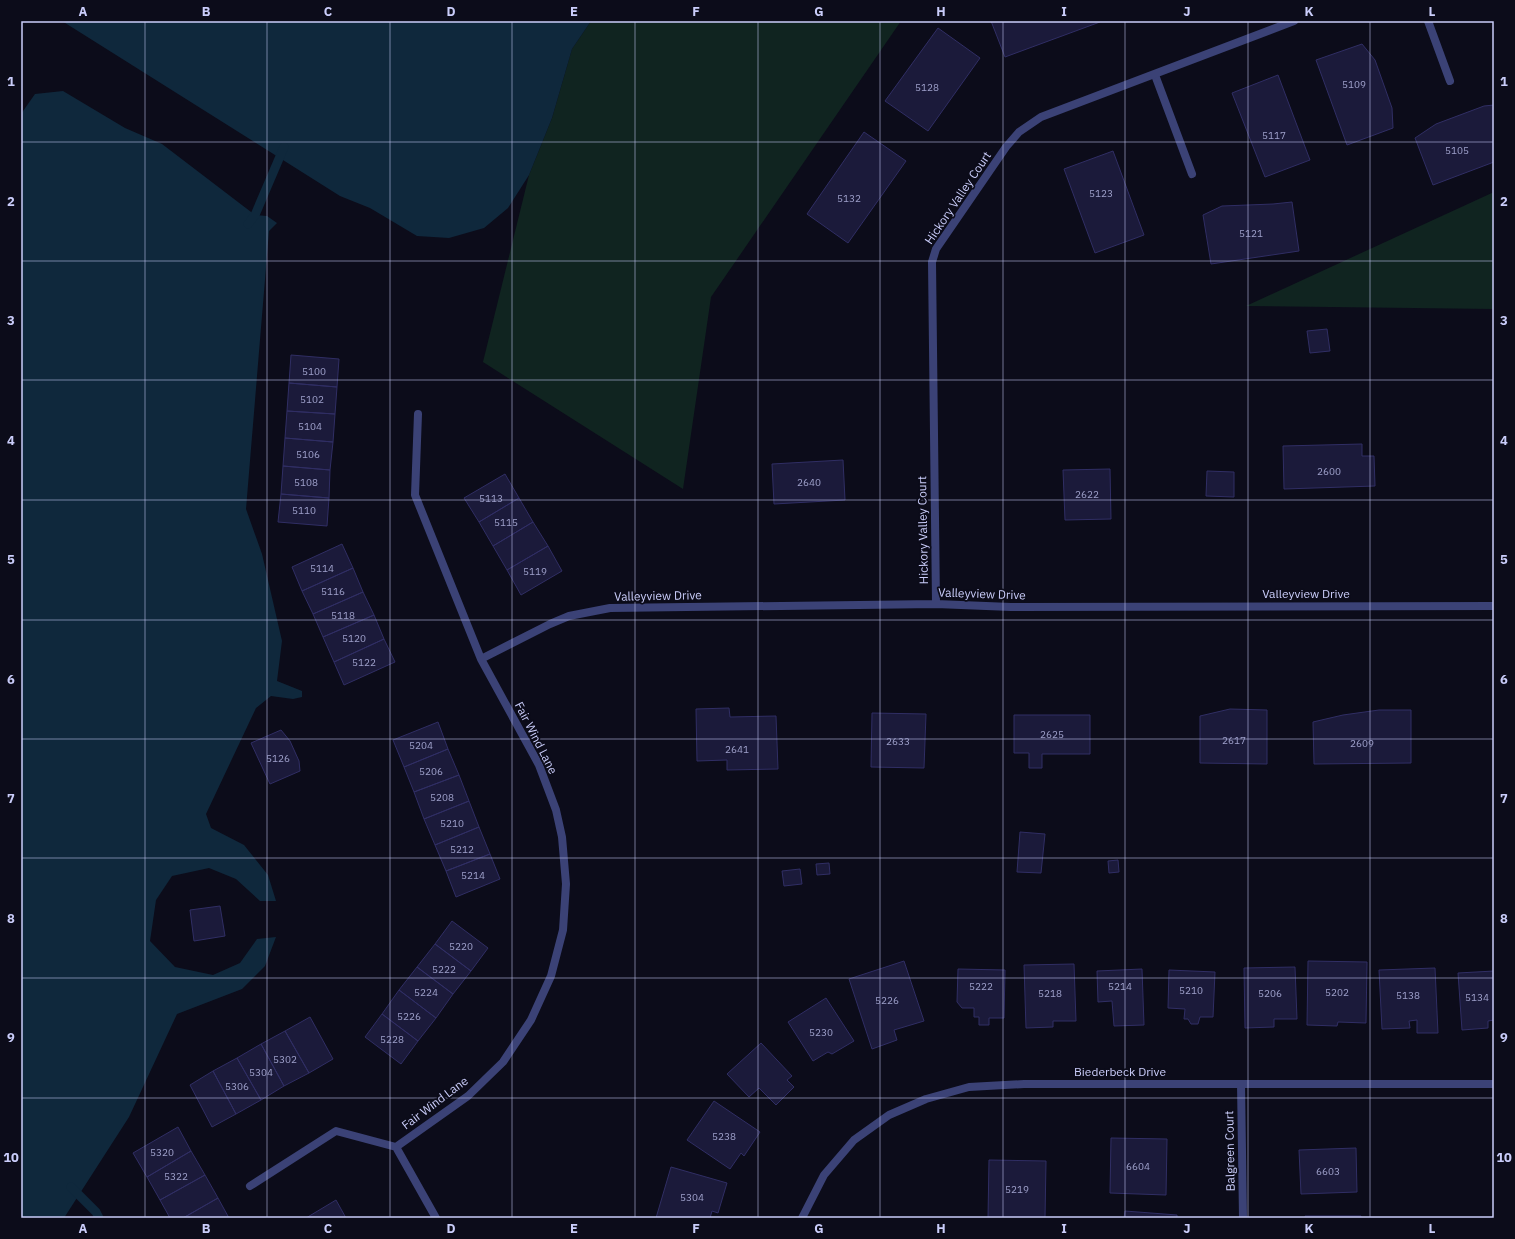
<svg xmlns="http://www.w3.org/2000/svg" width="1515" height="1239" viewBox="0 0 1515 1239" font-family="'IBM Plex Sans',sans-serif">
<rect width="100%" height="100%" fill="#0c0c1a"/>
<!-- green -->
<path fill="#102420" d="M591 21H901L711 297 683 489 483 362 529 175 552 118 572 49Z
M1494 192V309L1246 306Z"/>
<!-- water -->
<path fill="#0f283c" d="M62 21H591L572 49 552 118 529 175 508 208 484 228 449 238 417 236 370 208 340 196Z
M63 91 125 128 162 144 255 215 267 216 277 223 269 231 246 509 262 554 282 641 277 681 302 691V697L293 699 271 696 256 708 206 814 211 828 244 845 268 875 276 901H260L236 879 209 868 172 876 156 900 150 941 175 967 213 975 240 963 257 939 276 937 265 966 242 989 177 1014 129 1117 64 1218H21V114L35 94Z"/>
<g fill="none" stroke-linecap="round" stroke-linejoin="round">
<!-- stream -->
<path stroke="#0f283c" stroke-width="9" d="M248 224 255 215 284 147
M71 1187 96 1212 99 1218"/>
</g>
<!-- building -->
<path fill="#1b1a3a" stroke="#302e64" d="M991 21H1099L1100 22 1005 57Z
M938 28 980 58 928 131 885 101Z
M1362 44 1375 60 1392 108 1393 128 1347 145 1316 60Z
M1278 75 1310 160 1265 177 1232 93Z
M1494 105V162L1433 185 1415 138 1436 124 1484 106Z
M864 132 906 161 848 243 807 214Z
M1113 151 1144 235 1095 253 1064 169Z
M1292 202 1299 251 1211 264 1203 215 1222 206 1273 204Z
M1327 329 1330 351 1310 353 1307 331Z
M291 355 339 359 337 387 289 383Z
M289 383 337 387 335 414 287 411Z
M287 411 335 414 333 442 285 438Z
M285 438 333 442 330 470 283 466Z
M1362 444V456H1374L1375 486 1284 489 1283 446Z
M843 460 845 500 774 504 772 464Z
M283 466 330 470 329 498 281 494Z
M1110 469 1111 519 1065 520 1063 470Z
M1207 471 1234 472V497L1206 496Z
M505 474 519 498 479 522 464 498Z
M281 494 329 498 327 526 278 522Z
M519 498 533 522 493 546 479 522Z
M533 522 548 546 507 570 493 546Z
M342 544 353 568 302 591 292 567Z
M548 546 562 571 521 595 507 570Z
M353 568 363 592 313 614 302 591Z
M363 592 374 615 323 637 313 614Z
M374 615 384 639 334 662 323 637Z
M384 639 395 662 344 685 334 662Z
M729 708 730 717 776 716 778 769 727 770V760L697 761 696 709Z
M1230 709 1267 710V764L1200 763V716Z
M1379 710H1411V763L1314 764 1313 722 1343 715Z
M872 713 926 714 924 768 871 767Z
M1014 715H1090V754H1042V768H1029V753H1014Z
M438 722 448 749 404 767 393 740Z
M281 730 290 741 299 761 300 771 270 784 251 743Z
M448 749 459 775 414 792 404 767Z
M459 775 469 801 424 819 414 792Z
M469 801 479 827 435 845 424 819Z
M479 827 490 854 446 871 435 845Z
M1020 832 1045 834 1041 873 1017 872Z
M490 854 500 879 456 897 446 871Z
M1118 860 1119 872 1109 873 1108 861Z
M829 863 830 874 817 875 816 864Z
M800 869 802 884 784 886 782 871Z
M220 906 225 936 194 941 190 910Z
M452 921 488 948 471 971 435 944Z
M435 944 471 971 453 994 417 967Z
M904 961 924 1021 894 1030 897 1040 872 1049 849 979Z
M1308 961 1367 962 1366 1023 1338 1022 1337 1026 1307 1025Z
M1074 964 1076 1021H1053V1027L1026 1028 1024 965Z
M417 967 453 994 436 1018 399 990Z
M1295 967 1297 1019H1274V1027L1245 1028 1244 968Z
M1435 968 1438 1033H1417V1020L1409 1021 1410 1028 1382 1029 1379 970Z
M958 969 1005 970 1004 1018H989V1025H979V1017H974V1008H962L957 1002Z
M1142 969 1144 1025 1114 1026 1112 1001 1098 1002 1097 971Z
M1169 970 1215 972 1213 1017H1200L1198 1024H1191L1188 1019H1184L1185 1009 1168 1008Z
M1494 971V1020L1488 1021V1028L1462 1030 1458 973Z
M399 990 436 1018 418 1041 382 1014Z
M826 998 854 1041 832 1054 828 1052 813 1061 788 1022Z
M382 1014 418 1041 401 1064 365 1037Z
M310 1017 333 1059 309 1073 285 1031Z
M285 1031 309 1073 284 1086 261 1044Z
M761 1043 792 1076 787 1080 794 1087 776 1105 759 1088 749 1097 727 1074Z
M261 1044 284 1086 261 1100 237 1058Z
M237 1058 261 1100 236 1114 213 1071Z
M213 1071 236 1114 212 1127 190 1085Z
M714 1101 760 1132 744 1156 741 1153 730 1169 687 1140Z
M178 1127 191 1151 147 1177 133 1153Z
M1111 1138 1167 1139 1166 1195 1110 1193Z
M1356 1148 1357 1192 1301 1194 1299 1150Z
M191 1151 205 1175 160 1200 147 1177Z
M989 1160 1046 1161 1045 1218H988Z
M671 1167 727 1183 718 1213 712 1211 710 1218H656Z
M205 1175 218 1198 183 1218H170L160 1200Z
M218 1198 229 1218H183Z
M336 1200 346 1218H306Z
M1125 1211 1177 1215V1218H1124Z
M1305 1216H1361V1218H1305Z"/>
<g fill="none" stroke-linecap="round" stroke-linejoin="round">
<!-- lane -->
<path stroke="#3b4276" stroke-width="8" d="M1428 21 1450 81
M1155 75 1192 174"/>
<!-- street -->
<path stroke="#3b4276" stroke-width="8" d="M936 604 932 262 936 249 1006 147 1019 132 1041 117 1294 21
M481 659 550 624 569 616 610 608 936 604 1011 607 1494 606
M1241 1084 1243 1218
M396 1147 436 1218
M250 1186 336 1131 396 1147 468 1096 503 1062 531 1020 551 976 563 930 566 884 562 837 556 810 539 765 481 659 415 495 418 414
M802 1218 824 1175 854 1140 889 1115 926 1099 969 1087 1024 1084H1494"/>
</g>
<!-- grid -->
<path fill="none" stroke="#cacdfa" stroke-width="1" stroke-opacity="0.55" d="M145 21V1218M267 21V1218M390 21V1218M512 21V1218M635 21V1218M758 21V1218M880 21V1218M1003 21V1218M1125 21V1218M1248 21V1218M1370 21V1218M21 142H1494M21 261H1494M21 380H1494M21 500H1494M21 620H1494M21 739H1494M21 858H1494M21 978H1494M21 1098H1494"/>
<g text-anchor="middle" stroke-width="3.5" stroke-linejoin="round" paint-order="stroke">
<!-- number labels -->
<g font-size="10" fill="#9ea0ca">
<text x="1354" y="88">5109</text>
<text x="927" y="91">5128</text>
<text x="1274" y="139">5117</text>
<text x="1457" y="154">5105</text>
<text x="1101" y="197">5123</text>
<text x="849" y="202">5132</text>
<text x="1251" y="237">5121</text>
<text x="314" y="375">5100</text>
<text x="312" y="403">5102</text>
<text x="310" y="430">5104</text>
<text x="308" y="458">5106</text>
<text x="1329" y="475">2600</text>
<text x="306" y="486">5108</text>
<text x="809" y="486">2640</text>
<text x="1087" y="498">2622</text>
<text x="491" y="502">5113</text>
<text x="304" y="514">5110</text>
<text x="506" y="526">5115</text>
<text x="322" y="572">5114</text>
<text x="535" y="575">5119</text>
<text x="333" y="595">5116</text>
<text x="343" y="619">5118</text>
<text x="354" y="642">5120</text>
<text x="364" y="666">5122</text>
<text x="1052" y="738">2625</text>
<text x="1234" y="744">2617</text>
<text x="898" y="745">2633</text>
<text x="1362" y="747">2609</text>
<text x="421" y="749">5204</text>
<text x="737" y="753">2641</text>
<text x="278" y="762">5126</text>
<text x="431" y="775">5206</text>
<text x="442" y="801">5208</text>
<text x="452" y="827">5210</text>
<text x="462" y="853">5212</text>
<text x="473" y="879">5214</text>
<text x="461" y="950">5220</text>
<text x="444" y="973">5222</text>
<text x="981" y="990">5222</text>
<text x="1120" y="990">5214</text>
<text x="1191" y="994">5210</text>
<text x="426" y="996">5224</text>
<text x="1337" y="996">5202</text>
<text x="1050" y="997">5218</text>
<text x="1270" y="997">5206</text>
<text x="1408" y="999">5138</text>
<text x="1477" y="1001">5134</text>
<text x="887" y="1004">5226</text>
<text x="409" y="1020">5226</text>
<text x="821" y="1036">5230</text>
<text x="392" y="1043">5228</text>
<text x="285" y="1063">5302</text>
<text x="261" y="1076">5304</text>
<text x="237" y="1090">5306</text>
<text x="724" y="1140">5238</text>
<text x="162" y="1156">5320</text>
<text x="1138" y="1170">6604</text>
<text x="1328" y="1175">6603</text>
<text x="176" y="1180">5322</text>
<text x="1017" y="1193">5219</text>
<text x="692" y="1201">5304</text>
</g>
<!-- street labels -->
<g font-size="12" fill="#cacdfa" stroke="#0c0c1a">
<text transform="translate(958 198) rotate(-56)" y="4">Hickory Valley Court</text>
<text transform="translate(923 530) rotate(-91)" y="4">Hickory Valley Court</text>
<text transform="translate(982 594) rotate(2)" y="4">Valleyview Drive</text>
<text x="1306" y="598">Valleyview Drive</text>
<text transform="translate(658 596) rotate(-1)" y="4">Valleyview Drive</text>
<text transform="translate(536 738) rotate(63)" y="4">Fair Wind Lane</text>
<text x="1120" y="1076">Biederbeck Drive</text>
<text transform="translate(435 1103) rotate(-37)" y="4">Fair Wind Lane</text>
<text transform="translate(1230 1151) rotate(-91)" y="4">Balgreen Court</text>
</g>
</g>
<!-- border -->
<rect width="1515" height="1239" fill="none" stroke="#0c0c1a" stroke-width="44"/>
<rect x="22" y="22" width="1471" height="1195" fill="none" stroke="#cacdfa" stroke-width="1.5"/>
<g font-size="13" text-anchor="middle" font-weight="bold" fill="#cacdfa">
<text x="83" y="16">A</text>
<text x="206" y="16">B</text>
<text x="328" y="16">C</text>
<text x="451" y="16">D</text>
<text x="574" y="16">E</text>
<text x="696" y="16">F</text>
<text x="819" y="16">G</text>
<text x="941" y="16">H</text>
<text x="1064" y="16">I</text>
<text x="1187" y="16">J</text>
<text x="1309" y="16">K</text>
<text x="1432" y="16">L</text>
<text x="11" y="86">1</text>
<text x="1504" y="86">1</text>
<text x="11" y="206">2</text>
<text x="1504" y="206">2</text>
<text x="11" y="325">3</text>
<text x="1504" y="325">3</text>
<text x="11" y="445">4</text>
<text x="1504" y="445">4</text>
<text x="11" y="564">5</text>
<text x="1504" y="564">5</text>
<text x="11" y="684">6</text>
<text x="1504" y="684">6</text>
<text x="11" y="803">7</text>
<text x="1504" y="803">7</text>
<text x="11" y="923">8</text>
<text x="1504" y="923">8</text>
<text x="11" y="1042">9</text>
<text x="1504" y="1042">9</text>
<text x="11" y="1162">10</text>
<text x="1504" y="1162">10</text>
<text x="83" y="1233">A</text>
<text x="206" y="1233">B</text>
<text x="328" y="1233">C</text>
<text x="451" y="1233">D</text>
<text x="574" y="1233">E</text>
<text x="696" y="1233">F</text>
<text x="819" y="1233">G</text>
<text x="941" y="1233">H</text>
<text x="1064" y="1233">I</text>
<text x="1187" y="1233">J</text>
<text x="1309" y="1233">K</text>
<text x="1432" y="1233">L</text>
</g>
</svg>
